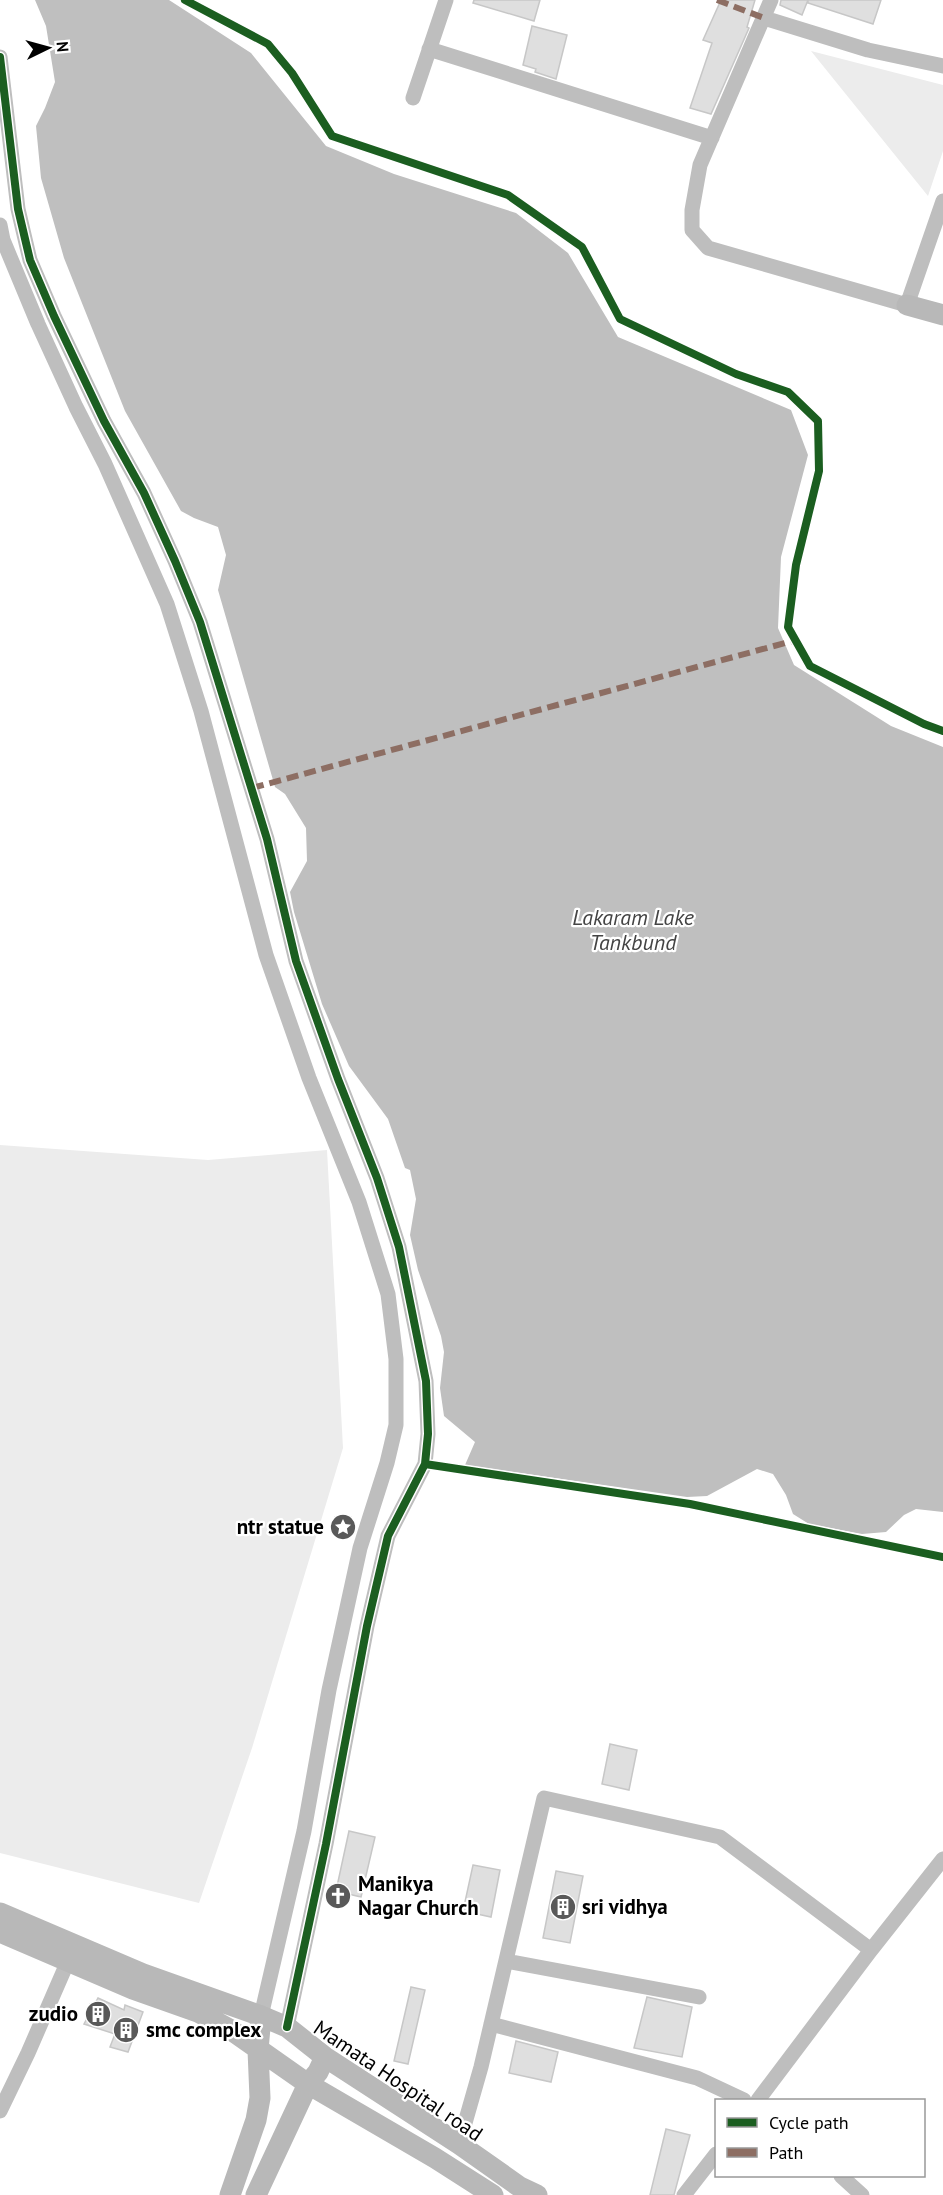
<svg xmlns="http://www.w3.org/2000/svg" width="943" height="2195" viewBox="0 0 943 2195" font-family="'PT Sans',sans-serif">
<rect width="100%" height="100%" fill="#fff"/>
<!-- green -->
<path fill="#ececec" d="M811 51 943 85V151L928 196Z
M0 1145 208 1160 327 1150 343 1448 252 1748 199 1903 0 1853Z"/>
<!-- water -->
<path fill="#bfbfbf" d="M35 0H169L251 53 326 146 394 174 516 213 568 253 618 337 791 410 808 455 781 557 778 628 794 665 891 726 943 747V1512L916 1509 904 1515 886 1532 862 1534 809 1524 793 1514 786 1495 773 1474 757 1469 707 1496 687 1497 465 1465 475 1442 444 1416 440 1388 444 1352 441 1336 418 1270 410 1235 416 1199 410 1170 405 1168 388 1119 349 1066 322 1004 294 912 290 892 307 861 306 828 285 794 275 787 218 590 226 555 218 527 194 518 181 511 125 411 64 258 41 178 36 126 45 108 55 82 46 26Z"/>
<!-- building -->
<path fill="#dfdfdf" stroke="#c7c7c7" stroke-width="1.5" d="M474 0H540L534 21 473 3Z
M721 0H755L747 27 749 28 711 114 690 108 712 43 703 40Z
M781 0H881L873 24 808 3V0L802 15 780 5Z
M532 26 567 35 556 79 535 72 536 69 523 65Z
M610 1744 637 1750 629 1790 602 1784Z
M349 1831 375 1837 361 1897 336 1891Z
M473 1865 500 1870 491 1917 463 1911Z
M556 1871 583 1876 570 1943 543 1938Z
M411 1987 425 1990 408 2064 394 2061Z
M647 1997 692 2007 682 2057 634 2048Z
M98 1998 124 2010 125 2005 143 2012 128 2052 110 2047 115 2034 84 2024Z
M516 2041 558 2052 551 2082 509 2073Z
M666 2129 690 2135 674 2195H650Z"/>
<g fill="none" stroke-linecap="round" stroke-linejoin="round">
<!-- street -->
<path stroke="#bebebe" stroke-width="15" d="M771 0 700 165 692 210V230L708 248 907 305 943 201
M764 18 868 50 943 66
M429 49 712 138
M0 57 18 209 30 260 54 316 104 421 144 493 175 561 200 622 267 839 296 961 338 1079 377 1178 399 1247 426 1381 428 1434 425 1464 388 1536 367 1626 326 1844 287 2027
M413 98 446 0
M0 225 3 240 38 324 76 407 105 464 167 604 201 711 266 955 309 1078 359 1202 388 1294 396 1359V1425L387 1463 360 1548 329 1690 304 1831 261 2016
M871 1950 943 1859
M506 1961 699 1997
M491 2024 697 2078 744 2100
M0 2111 28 2053 68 1961
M459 2144 481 2067 544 1798 720 1837 871 1950 758 2100
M841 2176 862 2195
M684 2195 716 2154"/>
<!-- secondary -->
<path stroke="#b8b8b8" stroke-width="21" d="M907 305 943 315
M0 1913 143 1974 261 2016 287 2027 325 2057 459 2144 520 2187 537 2195
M0 1932 133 1989 198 2012 231 2030 308 2084 435 2158 493 2195
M230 2195 256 2120 260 2098 258 2050 261 2016
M256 2195 308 2084 318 2072 325 2057"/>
<!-- quiet -->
<path stroke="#8d6e63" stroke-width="6" stroke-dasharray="12 6" stroke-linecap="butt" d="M717 0 764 18
M252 788 796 640"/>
<!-- cycleway casing -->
<g stroke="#fff" stroke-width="11">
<path id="cycleway" d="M185 0 268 44 292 73 332 136 508 195 582 247 620 319 736 374 788 392 818 421 819 471 796 565 788 627 810 666 924 724 943 731
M0 57 18 209 30 260 54 316 104 421 144 493 175 561 200 622 267 839 296 961 338 1079 377 1178 399 1247 426 1381 428 1434 425 1464 388 1536 367 1626 326 1844 287 2027
M425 1464 690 1504 943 1557"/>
</g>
<!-- cycleway -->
<use href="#cycleway" stroke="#1b5e20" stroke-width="8"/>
</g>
<!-- icons -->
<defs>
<g id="sight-disc" transform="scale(1.35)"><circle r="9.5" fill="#595959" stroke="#fff"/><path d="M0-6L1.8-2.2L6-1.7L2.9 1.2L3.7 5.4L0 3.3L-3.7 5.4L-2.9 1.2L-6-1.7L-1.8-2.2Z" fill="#fff"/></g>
<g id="church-disc" transform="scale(1.35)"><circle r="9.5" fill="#595959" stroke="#fff"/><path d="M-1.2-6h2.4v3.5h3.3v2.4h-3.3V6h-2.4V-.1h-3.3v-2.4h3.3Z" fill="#fff"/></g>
<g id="building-disc" transform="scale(1.35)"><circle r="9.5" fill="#595959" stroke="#fff"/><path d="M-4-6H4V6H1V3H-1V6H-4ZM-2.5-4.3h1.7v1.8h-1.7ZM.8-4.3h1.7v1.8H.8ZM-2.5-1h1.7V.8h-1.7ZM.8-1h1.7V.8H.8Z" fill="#fff"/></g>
</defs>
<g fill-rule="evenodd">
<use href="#sight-disc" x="343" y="1527"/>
<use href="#church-disc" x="338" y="1896"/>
<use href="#building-disc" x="563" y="1907"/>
<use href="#building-disc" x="98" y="2014"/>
<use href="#building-disc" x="126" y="2030"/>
</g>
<g text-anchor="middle" stroke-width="4.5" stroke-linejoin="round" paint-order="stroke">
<!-- poi labels -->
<g font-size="21" font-weight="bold" fill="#000" stroke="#fff" text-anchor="start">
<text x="324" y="1534" text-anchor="end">ntr statue</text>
<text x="358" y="1891">Manikya<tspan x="358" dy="24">Nagar Church</tspan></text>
<text x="582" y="1914">sri vidhya</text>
<text x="78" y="2021" text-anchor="end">zudio</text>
<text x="146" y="2037">smc complex</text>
</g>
<!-- street labels -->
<g font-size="21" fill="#000" stroke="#fff">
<text transform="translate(398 2081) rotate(34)" y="7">Mamata Hospital road</text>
</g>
<!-- water labels -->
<g font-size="22" font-style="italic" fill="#444" stroke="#fff">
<text x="633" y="925">Lakaram Lake<tspan x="633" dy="25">Tankbund</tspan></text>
</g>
</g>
<!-- legend -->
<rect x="715" y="2099" width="210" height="78" fill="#ffffff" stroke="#999999" stroke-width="1.5"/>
<rect x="727" y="2118" width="30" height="9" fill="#1b5e20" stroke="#999999" stroke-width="1.5"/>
<text x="769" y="2129" font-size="18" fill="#000000">Cycle path</text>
<rect x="727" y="2148" width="30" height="9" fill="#8d6e63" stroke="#999999" stroke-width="1.5"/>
<text x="769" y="2159" font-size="18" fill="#000000">Path</text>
<!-- north arrow -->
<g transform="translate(48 48) rotate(85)" stroke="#ffffff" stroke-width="4.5" paint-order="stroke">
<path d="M0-4.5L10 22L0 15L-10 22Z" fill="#000000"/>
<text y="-9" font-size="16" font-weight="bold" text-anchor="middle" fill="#000000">N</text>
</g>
</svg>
